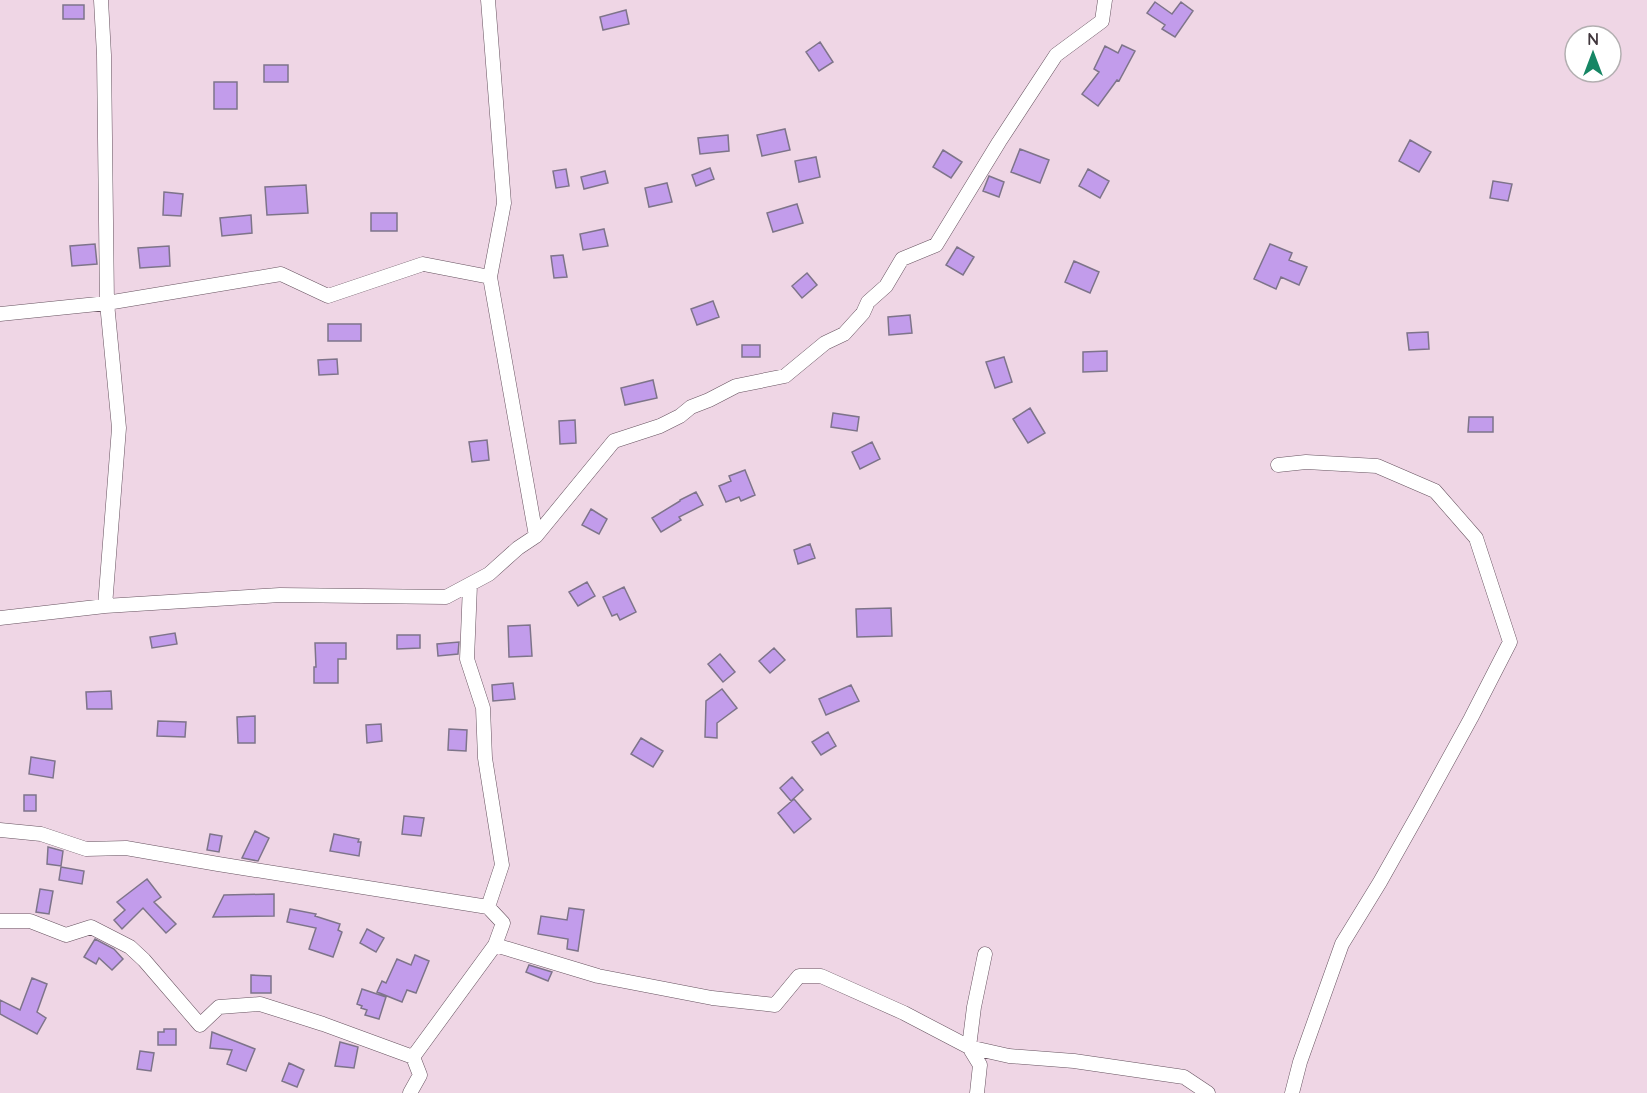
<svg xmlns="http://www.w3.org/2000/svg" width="1647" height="1093" viewBox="0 0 1647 1093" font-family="Quicksand,sans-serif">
<rect width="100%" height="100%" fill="#efd6e5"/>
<!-- building -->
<path fill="#c29ceb" stroke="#7e748a" stroke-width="1.5" d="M1155 2 1172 14 1181 2 1193 11 1175 37 1162 29 1165 25 1147 13Z
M63 5H84V19H63Z
M626 10 629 24 603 30 600 17Z
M820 42 833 62 819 71 806 52Z
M1122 45 1135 51 1119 81 1117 80 1098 106 1082 94 1099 72 1094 69 1105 46 1118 53Z
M264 65H288V82H264Z
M214 82H237V109H214Z
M785 129 790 150 762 156 757 135Z
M728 135 729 151 700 154 698 138Z
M1410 140 1431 152 1419 172 1399 161Z
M1020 149 1049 160 1040 183 1011 172Z
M943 150 962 162 951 178 933 167Z
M816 157 820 177 799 182 795 161Z
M710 168 714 179 696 186 692 175Z
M566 169 569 186 556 188 553 171Z
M1088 169 1109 181 1100 198 1079 186Z
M605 171 608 183 584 189 581 177Z
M989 176 1004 182 999 197 983 191Z
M1493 181 1512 184 1508 201 1490 198Z
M667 183 672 202 649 207 645 188Z
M306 185 308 213 267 215 265 187Z
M164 192 183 194 181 216 163 215Z
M797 204 803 223 773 232 767 213Z
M371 213H397V231H371Z
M251 215 252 233 222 236 220 218Z
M604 229 608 246 583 250 580 234Z
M95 244 97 264 72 266 70 246Z
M1270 244 1292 253 1289 260 1307 267 1299 285 1281 277 1276 289 1254 279Z
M169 246 170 266 140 268 138 248Z
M957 247 974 257 963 275 946 265Z
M563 255 567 277 554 278 551 256Z
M1074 261 1099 272 1090 293 1065 282Z
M807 273 817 285 802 298 792 286Z
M713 301 719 317 697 325 691 309Z
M910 315 912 333 889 335 888 317Z
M328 324H361V341H328Z
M1428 332 1429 349 1409 350 1407 333Z
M742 345H760V357H742Z
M1107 351V371L1083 372V352Z
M1004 357 1012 382 995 388 986 362Z
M337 359 338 374 319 375 318 360Z
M653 380 657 398 625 405 621 388Z
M1030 408 1045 433 1028 443 1013 419Z
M833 413 859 417 857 431 831 427Z
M1469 417H1493V432H1468Z
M575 420 576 443 560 444 559 421Z
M487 440 489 460 472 462 469 442Z
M872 442 880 459 860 469 852 452Z
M745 470 755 495 741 501 739 497 726 502 719 486 731 481 729 476Z
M696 492 703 505 679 517 681 520 661 532 652 518 680 501V500Z
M591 509 607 519 599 534 582 525Z
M810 544 815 558 798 564 794 550Z
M587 582 595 596 578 606 569 592Z
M624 587 636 612 620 620 617 614 612 616 603 597Z
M891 608 892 636 857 637 856 609Z
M530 625 532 656 509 657 508 626Z
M175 633 177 644 152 648 150 637Z
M397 635H420V648L397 649Z
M459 642 458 654 438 656 437 644Z
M315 643H346V659H338V683H314V667H316Z
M774 648 785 660 770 673 759 661Z
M720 654 735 672 723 682 708 664Z
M513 683 515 699 493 701 492 685Z
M851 685 859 701 826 715 819 699Z
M722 689 737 708 717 723V738L705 737 706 701Z
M111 691 112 709H87L86 692Z
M255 716V743H238L237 717Z
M158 721 186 722 185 737 157 736Z
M381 724 382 741 367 743 366 725Z
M449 729 467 730 466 751 448 750Z
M828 732 836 746 821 755 812 742Z
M641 738 663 751 653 767 631 754Z
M31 757 55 761 53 778 29 774Z
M792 777 803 790 791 801 780 788Z
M24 795H36V811H24Z
M794 799 811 819 794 833 778 813Z
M404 816 424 818 421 836 402 834Z
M255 831 269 838 258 861 242 858Z
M210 834 222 836 219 852 207 850Z
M334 834 359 839 358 842H361L359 856 330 851Z
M48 847 63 851 61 866 47 864Z
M61 867 84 871 82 884 59 880Z
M147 879 161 897 154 902 176 924 166 933 143 908 122 929 114 920 125 910 117 902Z
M40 889 53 891 49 914 36 912Z
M274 894V916L213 917 224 895Z
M569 908 584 910 578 951 567 949 568 939 538 934 541 916 567 920Z
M290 909 316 914 315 916 340 924 338 930 342 932 333 957 309 949 316 928 287 922Z
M367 929 384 938 376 952 360 943Z
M95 939 114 949 123 959 112 970 99 958 96 964 84 957Z
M415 955 429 961 416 993 407 990 402 1002 377 992 382 981 386 983 397 959 411 965Z
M529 965 552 972 548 981 526 972Z
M251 975 271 976V993H251Z
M32 978 47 984 37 1012 46 1018 37 1034 0 1014V1000L20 1010Z
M362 989 386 997 379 1019 365 1015 367 1010 361 1008 362 1006 357 1004Z
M164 1029H176V1045H158V1032H164Z
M212 1032 255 1049 246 1071 227 1064 232 1050 210 1048Z
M340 1042 358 1047 354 1068 335 1066Z
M140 1051 154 1053 151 1071 137 1069Z
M289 1063 304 1070 297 1087 282 1081Z"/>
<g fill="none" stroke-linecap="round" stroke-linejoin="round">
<!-- street casing -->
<g stroke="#66525f" stroke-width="15">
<path id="street" d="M101 0 104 55 107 303 119 428 105 606
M488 0 504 203 490 277 536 536
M0 314 107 303 281 274 328 296 423 264 490 277
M1278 465 1306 462 1377 466 1435 491 1476 538 1510 642 1471 718 1420 811 1380 882 1342 944 1300 1062 1292 1093
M0 618 105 606 280 595 446 597 489 574 518 548 536 536 614 441 660 426 680 416 691 407 709 400 736 386 785 376 825 343 844 334 863 313 868 302 886 286 902 259 936 245 999 142 1056 55 1102 21 1105 0
M0 830 41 834 86 849 126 848 218 864 488 907
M0 921H30L66 935 91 927 130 947 144 960 200 1025 219 1007 260 1004 323 1024 413 1057
M495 945 598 976 712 998 775 1005 799 976H821L904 1013 969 1047 1009 1056 1074 1061 1184 1077 1208 1093
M410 1093 420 1075 413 1057 495 945 503 923 488 907 502 865 485 758 483 708 467 659 470 585
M977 1093 980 1065 969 1047 974 1007 985 954"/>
</g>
<!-- street -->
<use href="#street" stroke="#fff" stroke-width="14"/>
</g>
<!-- north arrow -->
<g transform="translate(1593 54)"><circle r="28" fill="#ffffff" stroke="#b3afb1" stroke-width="1.5"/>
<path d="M0-4.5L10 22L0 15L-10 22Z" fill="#168664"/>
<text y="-9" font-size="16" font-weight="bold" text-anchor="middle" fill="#41373d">N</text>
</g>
</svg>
